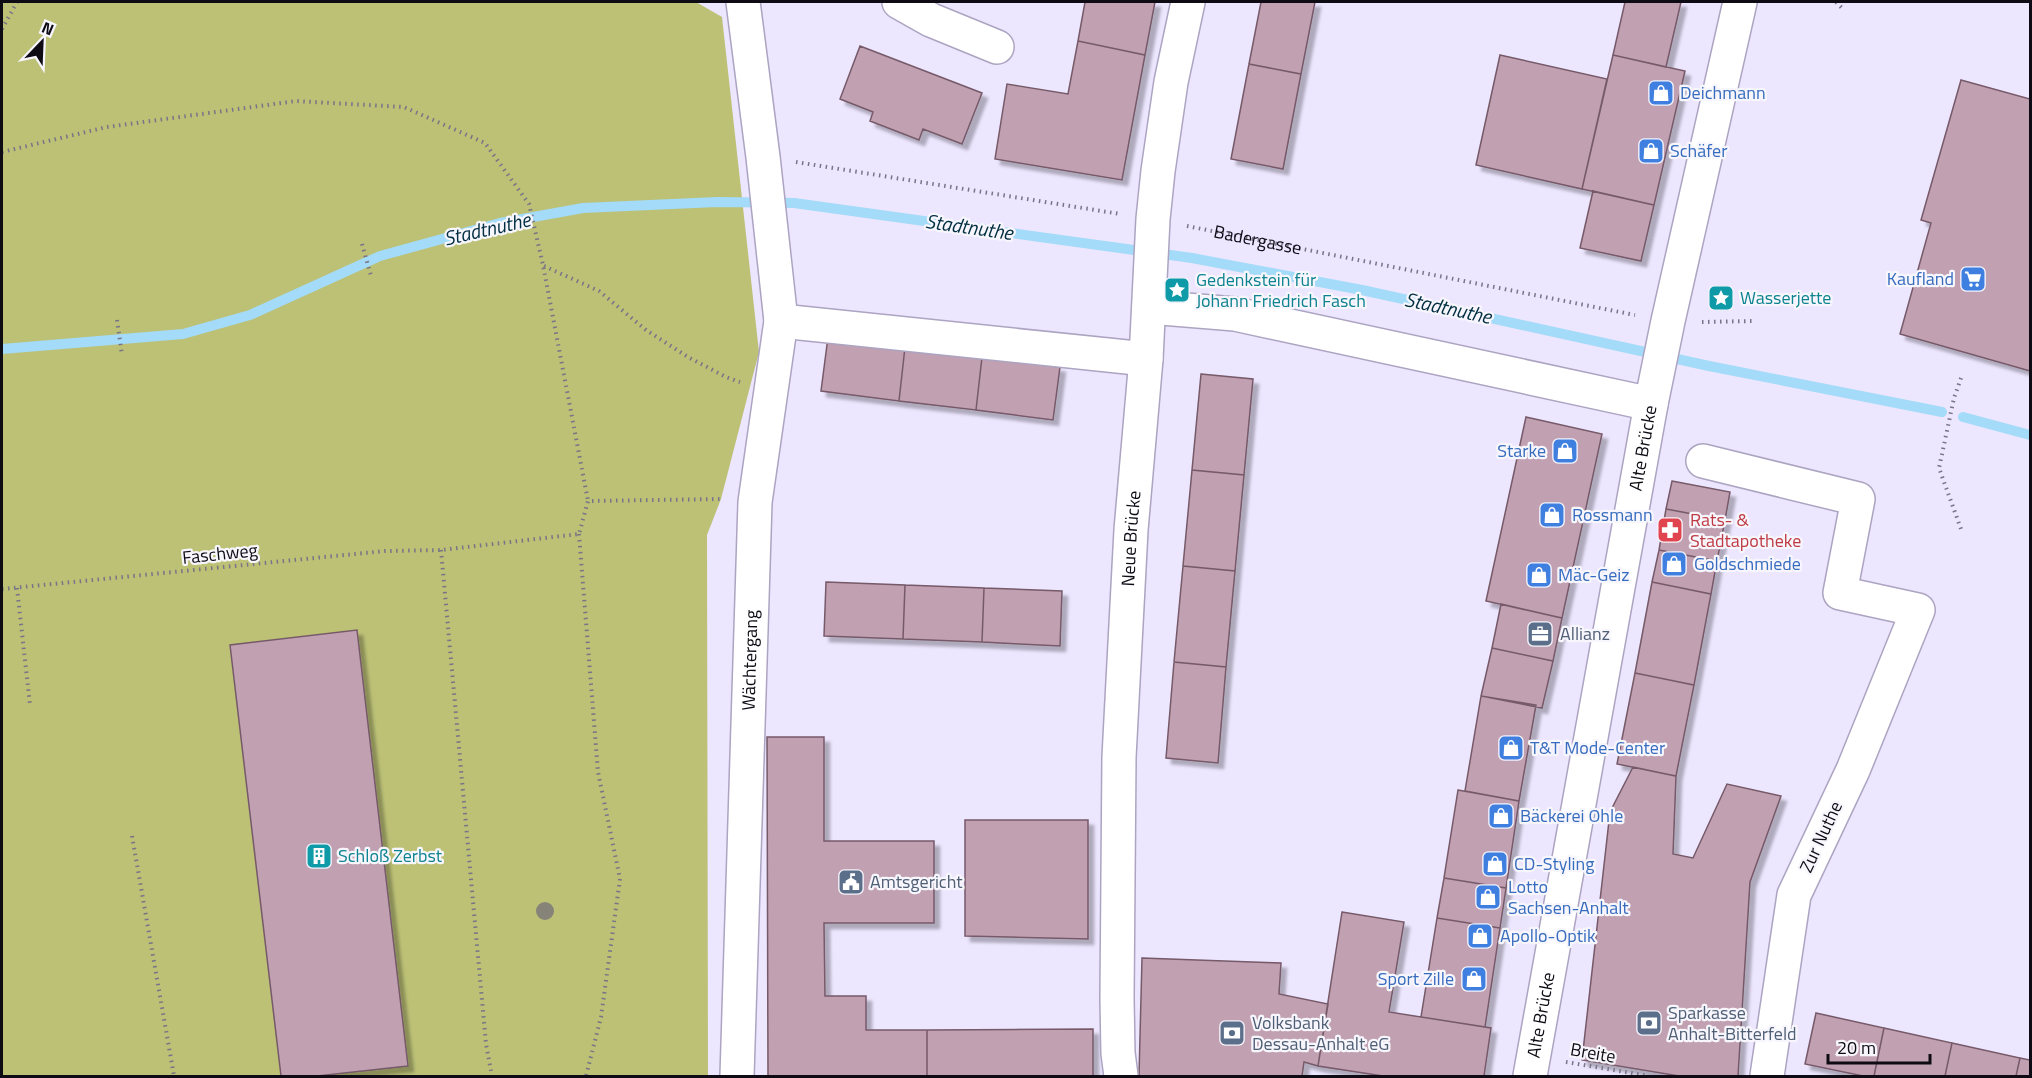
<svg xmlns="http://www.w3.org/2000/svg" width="2032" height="1078" viewBox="0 0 2032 1078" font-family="'Titillium Web',sans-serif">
<defs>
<filter id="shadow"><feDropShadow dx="5.5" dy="5.5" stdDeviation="1.5" flood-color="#0004"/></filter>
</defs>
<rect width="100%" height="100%" fill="#ede6ff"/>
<!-- green -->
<path fill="#bcc176" d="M2 2H696L722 17 759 352 721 499 707 535 708 1076H2Z"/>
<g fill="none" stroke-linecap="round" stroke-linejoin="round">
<!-- stream -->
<path stroke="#a3dbf8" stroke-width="10" d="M2 349 183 334 250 315 380 256 500 223 583 208 717 202 794 203 1192 258 1362 290 1709 366 1942 412
M1963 417 2030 435"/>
</g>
<!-- building -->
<path fill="#c0a0b1" stroke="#765a69" stroke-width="1.5" filter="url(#shadow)" d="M1085 2H1155L1145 55 1078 41Z
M1261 2H1315L1301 74 1249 64Z
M1625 2H1681L1666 67 1613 55Z
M1078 41 1145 55 1122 180 995 159 1007 84 1068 94Z
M860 46 982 93 962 144 923 129 919 140 870 121 873 112 840 99Z
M1500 55 1607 79 1582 189 1476 165Z
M1613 55 1685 71 1654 205 1582 189Z
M1249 64 1301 74 1283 169 1231 159Z
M1961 80 2030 99V371L1900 334 1931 223 1921 220Z
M1593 191 1654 205 1641 261 1580 248Z
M828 337 905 347 899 401 821 391Z
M905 347 982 357 976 410 899 401Z
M982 357 1060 367 1053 420 976 410Z
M1201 374 1253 379 1244 475 1192 470Z
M1526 417 1602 434 1562 618 1486 601Z
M1192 470 1244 475 1235 571 1183 566Z
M1672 481 1730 492 1725 520 1666 509Z
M1666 509 1725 520 1717 561 1659 550Z
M1659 550 1717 561 1711 594 1652 582Z
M1183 566 1235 571 1226 667 1174 662Z
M826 582 905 585 903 639 824 636Z
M1652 582 1711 594 1694 685 1635 673Z
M905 585 984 588 982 642 903 639Z
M984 588 1062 591 1060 646 982 642Z
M1501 604 1562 618 1553 661 1492 648Z
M357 630 408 1066 317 1076H281L230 645Z
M1492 648 1553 661 1542 708 1481 696Z
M1174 662 1226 667 1218 763 1166 758Z
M1635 673 1694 685 1676 776 1617 764Z
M1481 696 1536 705 1519 801 1465 791Z
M767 737H824V841H934V923H824L825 996H866V1030H927V1076H768Z
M1633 767 1676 776 1673 854 1693 858 1727 784 1781 796 1750 882 1738 1076H1679L1582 1060 1610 812Z
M1458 790 1519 801 1506 888 1444 878Z
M965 820H1088V939L965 936Z
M1444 878 1506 888 1500 928 1437 918Z
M1342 912 1404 922 1389 1012 1491 1028 1484 1076H1383L1318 1066Z
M1437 918 1500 928 1485 1027 1421 1017Z
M1142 958 1281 963 1279 994 1328 1004 1318 1066 1304 1062 1302 1076H1139Z
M1816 1013 1884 1028 1874 1076H1863L1805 1064Z
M1884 1028 1952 1043 1945 1076H1874Z
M1093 1029V1076H927V1030Z
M1952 1043 2020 1058 2016 1076H1945Z
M2020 1058 2030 1060V1076H2016Z"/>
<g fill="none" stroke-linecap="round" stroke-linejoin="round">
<!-- minor casing -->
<g stroke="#aca4c1" stroke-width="36">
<g id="minor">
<path d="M899 2 931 20 997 47"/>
<path d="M1149 307 1235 314 1651 404"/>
<path d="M781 321 1146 359"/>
<path d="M1703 461 1858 499 1840 593 1918 610 1853 770 1794 895 1767 1076"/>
<path id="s2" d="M737 1076 755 502 781 321 763 157 743 2"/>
<path id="s3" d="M1121 1076 1118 1053 1117 999 1119 757 1131 530 1146 359 1153 219 1158 171 1171 82 1188 2"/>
<path id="s4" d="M1530 1076 1651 404 1668 321 1740 2"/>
</g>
</g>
<!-- path -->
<g stroke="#797486" stroke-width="4" stroke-dasharray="1.5 4.5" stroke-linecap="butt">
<path d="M1836 2 1844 10"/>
<path d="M2 29 17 2"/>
<path d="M2 152 107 127 296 101 404 107 485 143 529 204 543 265 588 501"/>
<path d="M796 162 1120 214"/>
<path id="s1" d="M1187 226 1635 315"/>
<path d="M362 244 371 276"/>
<path d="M544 266 599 291 646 330 688 357 726 377 740 382"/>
<path d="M117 320 122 355"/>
<path d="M1702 322 1752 321"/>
<path d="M1961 378 1954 398 1939 468 1961 529"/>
<path d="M579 534 598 772 620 879 601 1017 586 1076"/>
<path d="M441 550 486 1044 492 1076"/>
<path d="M17 588 30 705"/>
<path d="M2 589 385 551 441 550 579 534 588 501 721 499"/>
<path d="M132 836 174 1076"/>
<path d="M1566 1062 1649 1076"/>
</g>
<!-- minor -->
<use href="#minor" stroke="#fff" stroke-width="33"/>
</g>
<!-- trees -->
<circle fill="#868478" cx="545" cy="911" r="9"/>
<!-- icons -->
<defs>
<g id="shop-square" transform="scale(1.35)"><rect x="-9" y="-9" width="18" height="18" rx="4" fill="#3f7fe0" stroke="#f8f6fd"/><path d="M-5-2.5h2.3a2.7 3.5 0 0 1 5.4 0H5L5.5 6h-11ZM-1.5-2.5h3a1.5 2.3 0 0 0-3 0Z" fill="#fff"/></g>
<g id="supermarket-square" transform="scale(1.35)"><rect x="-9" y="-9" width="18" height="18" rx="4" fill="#3f7fe0" stroke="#f8f6fd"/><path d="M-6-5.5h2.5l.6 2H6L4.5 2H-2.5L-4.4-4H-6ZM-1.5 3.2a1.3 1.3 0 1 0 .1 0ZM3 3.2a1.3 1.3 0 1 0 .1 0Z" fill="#fff"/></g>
<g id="sight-square" transform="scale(1.35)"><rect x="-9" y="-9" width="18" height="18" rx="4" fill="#0f9aa8" stroke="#f8f6fd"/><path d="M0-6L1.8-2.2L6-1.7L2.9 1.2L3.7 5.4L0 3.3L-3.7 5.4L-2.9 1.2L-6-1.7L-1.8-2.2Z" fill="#fff"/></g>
<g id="pharmacy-square" transform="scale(1.35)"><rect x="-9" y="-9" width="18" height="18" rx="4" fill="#e0444e" stroke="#f8f6fd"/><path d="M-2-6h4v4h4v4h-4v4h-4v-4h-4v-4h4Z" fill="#fff"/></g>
<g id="office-square" transform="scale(1.35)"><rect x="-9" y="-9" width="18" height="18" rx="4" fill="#5c6f8a" stroke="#f8f6fd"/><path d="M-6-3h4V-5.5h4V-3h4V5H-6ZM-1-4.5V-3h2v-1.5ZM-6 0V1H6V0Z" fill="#fff"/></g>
<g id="building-square" transform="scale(1.35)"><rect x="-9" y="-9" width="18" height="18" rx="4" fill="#0f9aa8" stroke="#f8f6fd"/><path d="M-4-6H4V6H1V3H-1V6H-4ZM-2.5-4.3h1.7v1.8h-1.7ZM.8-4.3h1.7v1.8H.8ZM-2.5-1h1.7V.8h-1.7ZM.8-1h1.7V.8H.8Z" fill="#fff"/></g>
<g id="civic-square" transform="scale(1.35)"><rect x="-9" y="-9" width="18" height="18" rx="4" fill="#5c6f8a" stroke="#f8f6fd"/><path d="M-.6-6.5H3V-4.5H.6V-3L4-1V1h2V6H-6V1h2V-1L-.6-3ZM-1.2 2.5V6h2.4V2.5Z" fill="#fff"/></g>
<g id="bank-square" transform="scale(1.35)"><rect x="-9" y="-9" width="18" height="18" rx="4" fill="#5c6f8a" stroke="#f8f6fd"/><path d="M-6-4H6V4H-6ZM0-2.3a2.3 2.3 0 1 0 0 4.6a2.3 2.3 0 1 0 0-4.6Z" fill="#fff"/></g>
</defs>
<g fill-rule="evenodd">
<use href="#shop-square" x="1661" y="93"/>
<use href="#shop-square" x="1651" y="151"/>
<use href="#supermarket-square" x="1973" y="279"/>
<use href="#sight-square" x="1177" y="290"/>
<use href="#sight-square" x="1721" y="298"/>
<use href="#shop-square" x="1565" y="451"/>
<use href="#shop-square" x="1552" y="515"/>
<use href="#pharmacy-square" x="1670" y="530"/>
<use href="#shop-square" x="1674" y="564"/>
<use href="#shop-square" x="1539" y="575"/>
<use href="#office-square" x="1540" y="634"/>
<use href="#shop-square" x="1511" y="748"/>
<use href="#shop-square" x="1501" y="816"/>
<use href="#building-square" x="319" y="856"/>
<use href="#shop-square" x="1495" y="864"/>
<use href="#civic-square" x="851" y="882"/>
<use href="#shop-square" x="1488" y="897"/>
<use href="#shop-square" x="1480" y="936"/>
<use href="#shop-square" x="1474" y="979"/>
<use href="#bank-square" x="1649" y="1023"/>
<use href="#bank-square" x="1232" y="1033"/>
</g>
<g text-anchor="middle" stroke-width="4.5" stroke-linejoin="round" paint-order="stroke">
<!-- shop labels -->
<g font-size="18" fill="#366cbe" stroke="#f8f6fd" text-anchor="start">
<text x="1680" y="99">Deichmann</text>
<text x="1670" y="157">Schäfer</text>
<text x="1954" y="285" text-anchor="end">Kaufland</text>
<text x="1546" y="457" text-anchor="end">Starke</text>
<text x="1572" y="521">Rossmann</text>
<text x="1694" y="570">Goldschmiede</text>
<text x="1558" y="581">Mäc-Geiz</text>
<text x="1530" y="754">T&amp;T Mode-Center</text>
<text x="1520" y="822">Bäckerei Ohle</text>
<text x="1514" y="870">CD-Styling</text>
<text x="1508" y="893">Lotto<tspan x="1508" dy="21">Sachsen-Anhalt</tspan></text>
<text x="1500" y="942">Apollo-Optik</text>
<text x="1454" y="985" text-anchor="end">Sport Zille</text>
</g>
<!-- street labels -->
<g font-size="18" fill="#0e0b15" stroke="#f8f6fd">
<text dy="6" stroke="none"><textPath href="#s1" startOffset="72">Badergasse</textPath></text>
<text dy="6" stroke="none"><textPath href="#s4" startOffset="638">Alte Brücke</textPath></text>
<text dy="6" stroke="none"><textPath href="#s3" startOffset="538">Neue Brücke</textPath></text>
<text transform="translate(220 554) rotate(-6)" y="6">Faschweg</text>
<text dy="6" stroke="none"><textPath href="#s2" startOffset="416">Wächtergang</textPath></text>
<text transform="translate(1821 837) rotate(-65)" y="6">Zur Nuthe</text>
<text dy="6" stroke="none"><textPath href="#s4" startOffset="62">Alte Brücke</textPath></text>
<text transform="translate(1593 1053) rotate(10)" y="6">Breite</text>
</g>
<!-- culture labels -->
<g font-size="18" fill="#0d838f" stroke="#f8f6fd" text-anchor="start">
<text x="1196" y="286">Gedenkstein für<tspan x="1196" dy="21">Johann Friedrich Fasch</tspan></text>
<text x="1740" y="304">Wasserjette</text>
<text x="338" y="862">Schloß Zerbst</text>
</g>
<!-- health labels -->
<g font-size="18" fill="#be3a42" stroke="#f8f6fd" text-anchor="start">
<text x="1690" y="526">Rats- &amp;<tspan x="1690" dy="21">Stadtapotheke</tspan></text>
</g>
<!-- service labels -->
<g font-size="18" fill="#4e5e75" stroke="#f8f6fd" text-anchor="start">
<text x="1560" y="640">Allianz</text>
<text x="870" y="888">Amtsgericht</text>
<text x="1668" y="1019">Sparkasse<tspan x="1668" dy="21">Anhalt-Bitterfeld</tspan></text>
<text x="1252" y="1029">Volksbank<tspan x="1252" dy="21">Dessau-Anhalt eG</tspan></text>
</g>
<!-- water labels -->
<g font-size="20" font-style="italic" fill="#002e41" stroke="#f8f6fd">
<text transform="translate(969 227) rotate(8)" y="7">Stadtnuthe</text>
<text transform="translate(487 229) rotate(-13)" y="7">Stadtnuthe</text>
<text transform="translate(1448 308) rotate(12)" y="7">Stadtnuthe</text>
</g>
</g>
<!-- border -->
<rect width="2032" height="1078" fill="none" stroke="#0e0b15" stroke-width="6"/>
<!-- north arrow -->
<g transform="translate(42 42) rotate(23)" stroke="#f8f6fd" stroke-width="4.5" paint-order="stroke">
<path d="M0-4.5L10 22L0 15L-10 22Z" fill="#0e0b15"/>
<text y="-9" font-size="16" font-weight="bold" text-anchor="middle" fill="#0e0b15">N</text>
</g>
<!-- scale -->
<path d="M1828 1054v9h102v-9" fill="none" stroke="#0e0b15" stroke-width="3"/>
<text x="1837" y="1054" font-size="18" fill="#0e0b15" stroke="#f8f6fd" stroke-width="4.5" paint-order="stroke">20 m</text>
</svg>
